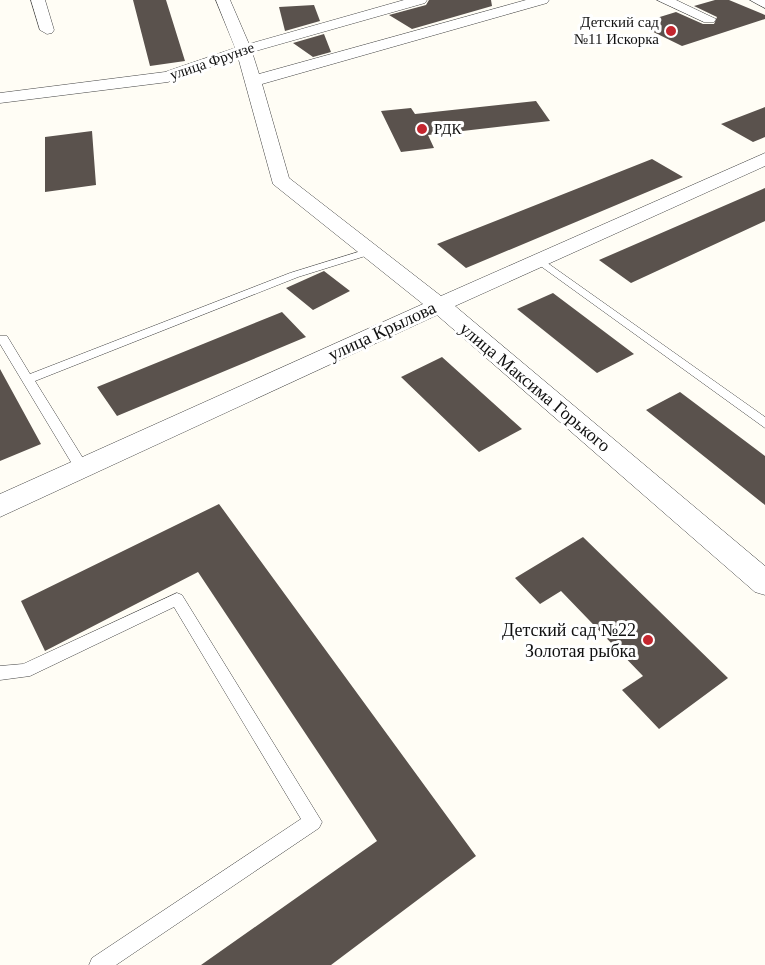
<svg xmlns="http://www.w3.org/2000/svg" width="765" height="965" viewBox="0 0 765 965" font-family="Georgia,serif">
<rect width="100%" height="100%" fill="#fffdf5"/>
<!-- building -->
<path fill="#5a524d" d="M133 0H166L185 61 150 66Z
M429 0H491L492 6 412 29 389 15 426 5Z
M715 0H729L765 15V19L682 46 637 24 676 12 703 24H714L717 17 694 6Z
M314 5 320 21 285 31 279 7Z
M324 34 331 52 313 57 293 43Z
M536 101 550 121 428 135 434 148 401 152 381 111 411 108 415 114Z
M765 107V137L753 142 721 124Z
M92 131 96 185 45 192V137Z
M652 159 683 177 466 268 437 244Z
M765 188V221L631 283 599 260Z
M324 271 350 291 313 310 286 288Z
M553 293 634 354 597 373 517 309Z
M282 312 306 337 117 416 97 387Z
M442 357 522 429 479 452 401 377Z
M0 369 41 444 0 461Z
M680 392 765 456V505L646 410Z
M219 504 476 856 331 965H201L377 841 198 572 45 651 21 601Z
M583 537 728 678 659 729 622 690 643 676 561 591 540 604 515 578Z"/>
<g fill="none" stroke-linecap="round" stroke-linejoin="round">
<!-- service casing -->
<g stroke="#444" stroke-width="1">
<path id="service" d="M371 248 375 249V253L298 277 35 381 89 468 82 473 77 472 0 344V336H7L30 374 290 273Z
M539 257 765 417V428L535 262V258Z
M177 593 182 595 322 822 319 828 116 965H89L92 958 301 819 174 607 30 676 0 680V666L23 664Z"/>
</g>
<!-- minor casing -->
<g stroke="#444" stroke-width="1">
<path id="minor" d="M31 0H45L54 30 52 33 47 34 40 30Z
M216 0H230L249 44 404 0H427L425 3 252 52 259 74 526 0H549L547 3 262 84 289 178 441 296 765 153V166L455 306 765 566V595L755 592 437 315 0 517V494L423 304 273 184 238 57 168 82 0 103V93L165 72 235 48Z
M657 0H676L716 19 714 22H704Z"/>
</g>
<!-- tertiary casing -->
<g stroke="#444" stroke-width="1">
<path id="tertiary" d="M750 0H765V8Z"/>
</g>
<!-- service -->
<use href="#service" fill="#fff" fill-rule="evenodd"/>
<!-- minor -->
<use href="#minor" fill="#fff" fill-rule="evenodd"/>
<!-- tertiary -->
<use href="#tertiary" fill="#fff" fill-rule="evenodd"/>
</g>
<!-- markers -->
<g fill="#c4262e" stroke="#fff" stroke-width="2">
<circle cx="671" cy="31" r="6"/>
<circle cx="422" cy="129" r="6"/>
<circle cx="648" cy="640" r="6"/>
</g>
<g text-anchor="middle" stroke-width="6" stroke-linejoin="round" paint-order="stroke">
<!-- far-poi labels -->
<g font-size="15" fill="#111" stroke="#fff" text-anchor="end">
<text x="659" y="27">Детский сад<tspan x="659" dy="17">№11 Искорка</tspan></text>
<text x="434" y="134" text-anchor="start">РДК</text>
</g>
<!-- far-street labels -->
<g font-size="15" fill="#111" stroke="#fff">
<text transform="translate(212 61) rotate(-19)" y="5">улица Фрунзе</text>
</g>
<!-- street labels -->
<g font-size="18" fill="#111" stroke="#fff">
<text transform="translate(382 331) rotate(-25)" y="6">улица Крылова</text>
<text transform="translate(535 387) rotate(40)" y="6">улица Максима Горького</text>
</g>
<!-- poi labels -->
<g font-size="18" fill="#111" stroke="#fff" text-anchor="end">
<text x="636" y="636">Детский сад №22<tspan x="636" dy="21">Золотая рыбка</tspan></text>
</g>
</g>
</svg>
